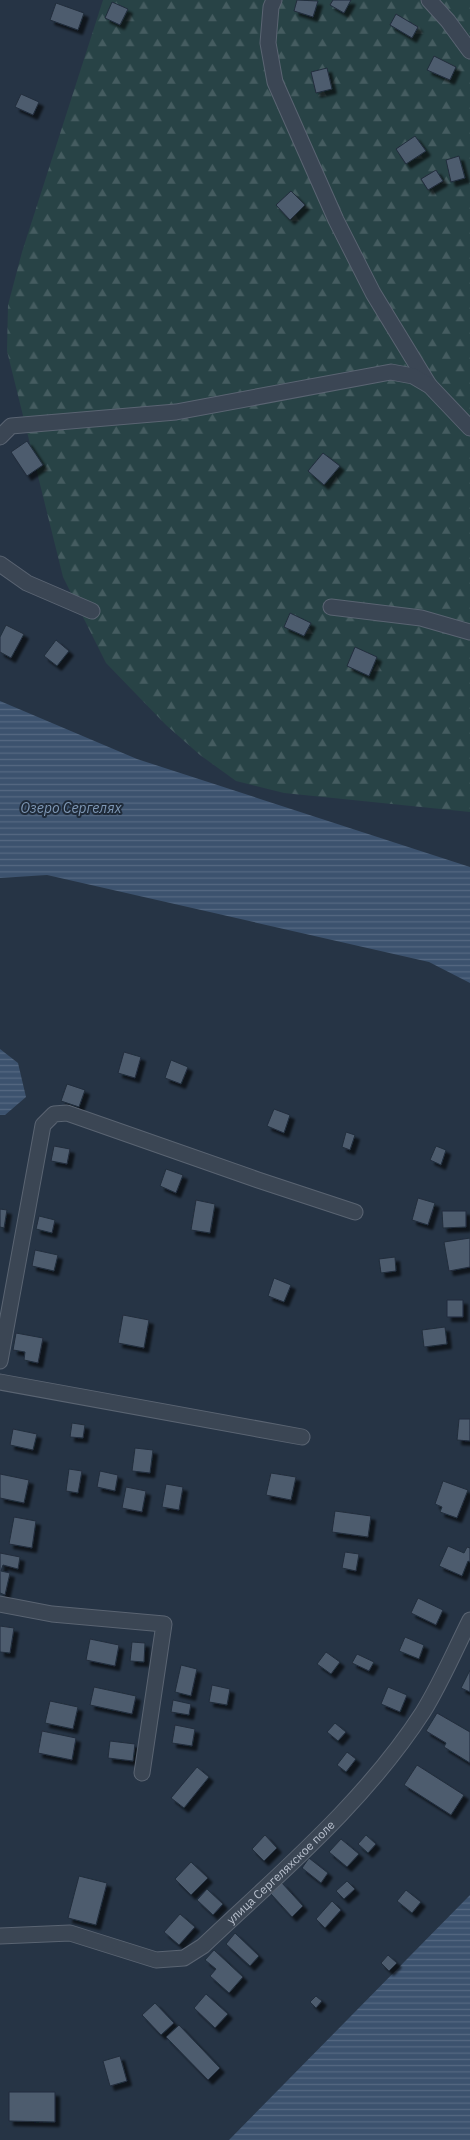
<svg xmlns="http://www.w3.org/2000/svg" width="470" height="2140" viewBox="0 0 470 2140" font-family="'IBM Plex Sans',sans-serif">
<defs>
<pattern id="forest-firs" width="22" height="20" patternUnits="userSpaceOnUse" patternTransform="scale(1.25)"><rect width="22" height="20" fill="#284346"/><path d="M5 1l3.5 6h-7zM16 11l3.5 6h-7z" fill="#455c60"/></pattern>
<pattern id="water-rules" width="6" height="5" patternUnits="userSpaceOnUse" patternTransform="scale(1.25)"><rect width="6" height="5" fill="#3c526e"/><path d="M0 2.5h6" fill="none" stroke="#566982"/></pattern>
<filter id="shadow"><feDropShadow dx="4.5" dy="4.5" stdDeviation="1" flood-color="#0009"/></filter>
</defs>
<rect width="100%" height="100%" fill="#263445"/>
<!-- forest -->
<path fill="url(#forest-firs)" d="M103 0H470V812L284 793 236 781 200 755 166 725 106 663 63 577 7 351 8 305 22 252Z"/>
<!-- water -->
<path fill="url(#water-rules)" d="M0 701 137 759 470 867V983L429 962 47 875 0 878Z
M0 1049 18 1063 26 1097 5 1115H0Z
M470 1895V2140H229Z"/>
<!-- building -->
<path fill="#4d5b6e" stroke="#212d3c" filter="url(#shadow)" d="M297 0 318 1 313 17 294 11Z
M333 0H351L344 13 330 5Z
M112 2 128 9 120 25 105 18Z
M56 3 84 13 78 30 50 20Z
M396 14 418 27 412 38 390 25Z
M434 56 456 67 450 80 427 70Z
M327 68 332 89 316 93 311 72Z
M21 94 39 102 33 115 15 107Z
M415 136 426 151 406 164 396 149Z
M459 156 465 178 451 182 446 160Z
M436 170 443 181 428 190 421 179Z
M291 191 305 205 290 220 276 205Z
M27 441 43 465 27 476 11 452Z
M323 453 340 466 324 485 308 471Z
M290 613 311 623 304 636 284 627Z
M6 625 24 634 11 658 0 652V637Z
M56 640 69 651 57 666 44 656Z
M355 647 377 657 369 676 347 666Z
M124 1052 141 1057 135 1078 118 1073Z
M171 1060 188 1067 181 1084 165 1078Z
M67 1084 85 1090 79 1107 61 1101Z
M274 1109 290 1115 284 1133 267 1126Z
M346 1132 355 1135 350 1150 342 1147Z
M54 1146 70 1149 67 1164 51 1161Z
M436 1146 446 1150 441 1165 430 1160Z
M166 1169 183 1175 176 1193 160 1186Z
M418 1198 435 1203 428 1225 412 1220Z
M196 1200 215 1204 210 1233 191 1230Z
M0 1209 7 1210 4 1228 0 1227Z
M442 1211H466V1227L443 1228Z
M39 1216 55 1220 52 1233 36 1229Z
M470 1238V1267L449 1271 444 1242Z
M35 1250 58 1255 54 1271 32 1266Z
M395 1257 396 1271 381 1273 379 1259Z
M274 1278 291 1285 284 1302 268 1296Z
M447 1300H463V1317H447Z
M123 1315 149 1320 144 1348 118 1343Z
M445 1327 447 1344 424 1347 422 1330Z
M16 1333 43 1338 38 1363 24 1360 25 1352 13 1350Z
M459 1419H470V1441L457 1440Z
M72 1423 85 1425 83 1438 70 1437Z
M13 1429 37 1434 33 1450 10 1445Z
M135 1448 153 1450 150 1473 132 1471Z
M69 1469 82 1471 78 1493 66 1491Z
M100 1471 118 1475 115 1491 97 1487Z
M271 1473 296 1477 291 1500 266 1495Z
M0 1474 29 1480 24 1503 0 1498Z
M443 1481 468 1490 457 1518 440 1512 442 1507 435 1504Z
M166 1484 183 1487 179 1510 162 1507Z
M126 1487 146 1491 142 1512 122 1508Z
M335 1511 371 1516 368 1537 332 1532Z
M14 1517 36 1521 32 1548 9 1544Z
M448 1546 464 1553 467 1547 470 1548V1562L468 1561 462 1576 439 1566Z
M345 1552 359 1554 356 1571 342 1568Z
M0 1553 20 1557 18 1569 3 1565 1 1571 10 1573 5 1595 0 1593Z
M418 1598 443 1610 436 1625 411 1613Z
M0 1626 14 1628 10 1653 0 1652Z
M405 1637 424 1645 419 1659 399 1651Z
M90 1639 119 1645 115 1666 86 1660Z
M132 1642 145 1643 144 1662 130 1661Z
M326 1652 340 1662 331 1674 317 1664Z
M357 1654 374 1662 369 1671 352 1663Z
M181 1665 197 1669 191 1696 175 1692Z
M470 1670V1692L461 1688Z
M212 1685 230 1689 227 1705 209 1702Z
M94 1687 136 1696 132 1714 90 1705Z
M388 1687 407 1695 400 1712 381 1704Z
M173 1700 191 1704 189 1715 171 1712Z
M50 1701 78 1707 73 1729 45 1723Z
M437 1713 470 1732V1763L444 1747 446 1743 426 1731Z
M335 1723 346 1732 338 1741 327 1732Z
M175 1725 195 1729 192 1746 172 1743Z
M42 1731 76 1738 72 1760 38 1753Z
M110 1741 135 1744 133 1761 108 1758Z
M347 1752 356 1759 346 1772 337 1765Z
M417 1765 464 1795 451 1815 404 1785Z
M197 1767 209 1777 184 1808 171 1798Z
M265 1835 277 1848 264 1861 252 1849Z
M366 1835 376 1844 368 1853 358 1844Z
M341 1839 359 1854 347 1867 329 1852Z
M309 1858 328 1873 321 1883 302 1868Z
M191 1862 208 1878 191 1895 175 1879Z
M79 1876 107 1883 96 1925 68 1918Z
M347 1881 355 1889 344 1899 336 1891Z
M282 1883 303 1906 292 1917 271 1894Z
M207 1889 223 1904 213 1915 197 1900Z
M406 1890 421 1902 412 1913 397 1901Z
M332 1901 341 1910 325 1928 316 1919Z
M180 1914 195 1927 179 1945 164 1932Z
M235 1933 259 1956 250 1966 226 1944Z
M214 1950 243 1977 229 1993 210 1976 216 1969 205 1960Z
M388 1955 397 1963 389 1971 381 1963Z
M206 1994 228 2014 215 2028 194 2008Z
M316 1996 322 2001 316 2008 310 2002Z
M155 2003 174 2023 161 2035 142 2015Z
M179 2025 220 2068 208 2080 166 2037Z
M120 2056 127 2081 110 2086 103 2061Z
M9 2092H55V2122L9 2121Z"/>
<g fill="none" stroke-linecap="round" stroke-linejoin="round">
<!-- street casing -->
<g stroke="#5a6472" stroke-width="17">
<g id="street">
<path d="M274 0 271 7 268 43 275 82 336 220 373 293 429 385"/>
<path d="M429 0 448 21 470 51"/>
<path d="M0 437 11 426 176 412 391 372 413 376 430 386 470 428"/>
<path d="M0 564 27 583 92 611"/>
<path d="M331 607 421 618 470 632"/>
<path d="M0 1361 43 1125 54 1114 67 1113 258 1180 355 1212"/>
<path d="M0 1382 302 1437"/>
<path d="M0 1604 52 1614 164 1624 142 1773"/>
<path id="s1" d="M0 1936 70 1933 156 1960 184 1958 203 1946C280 1873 365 1802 423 1712 441 1683 455 1650 470 1620"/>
</g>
</g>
<!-- street -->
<use href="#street" stroke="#3b4654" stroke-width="15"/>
</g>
<g text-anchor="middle" stroke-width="4" stroke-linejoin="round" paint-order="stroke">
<!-- street labels -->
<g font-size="12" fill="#b9c1ce" stroke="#1f2b3a">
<text dy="4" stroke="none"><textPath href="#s1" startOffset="318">улица Сергеляхское поле</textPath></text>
</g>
<!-- water labels -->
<g font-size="14" font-style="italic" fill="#7f98b6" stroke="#1f2b3a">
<text x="71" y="813">Озеро Сергелях</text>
</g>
</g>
</svg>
